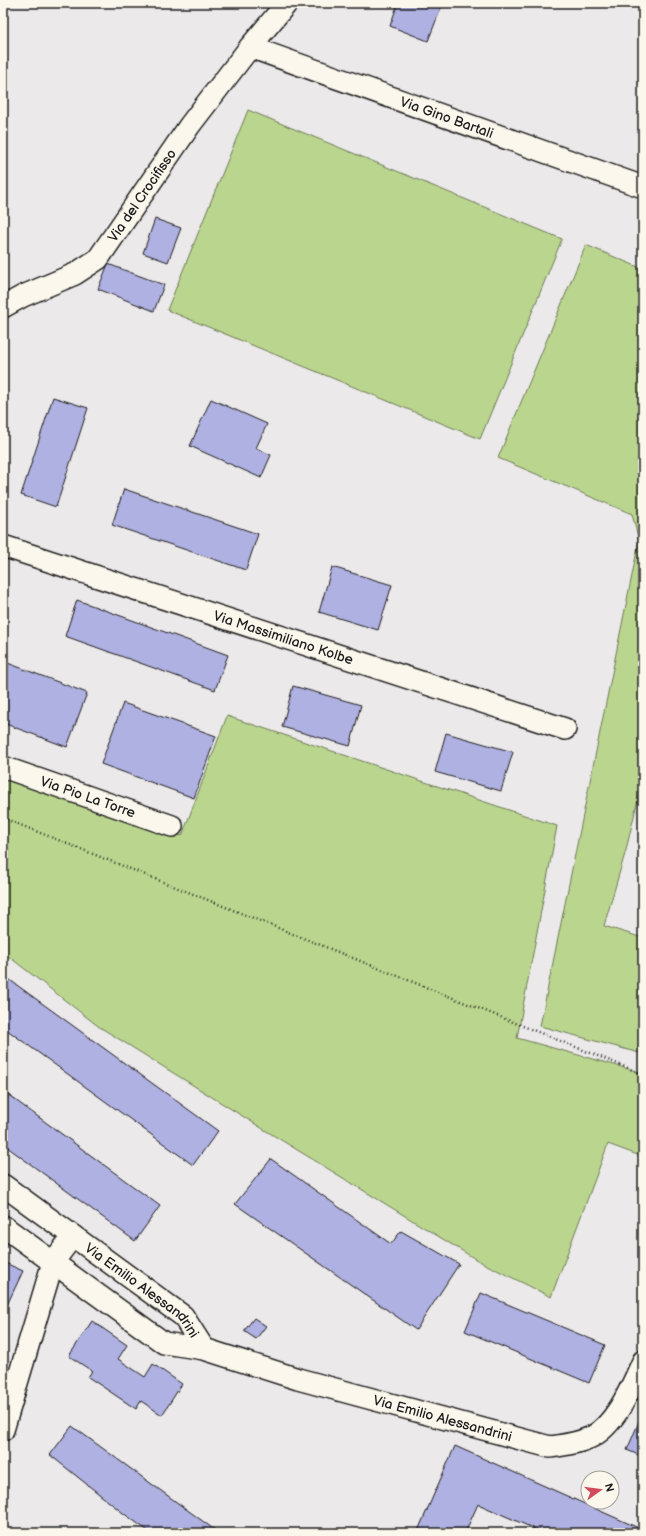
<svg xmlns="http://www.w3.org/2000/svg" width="646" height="1536" viewBox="0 0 646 1536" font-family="'Balsamiq Sans',sans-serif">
<rect width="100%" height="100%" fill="#ece9ea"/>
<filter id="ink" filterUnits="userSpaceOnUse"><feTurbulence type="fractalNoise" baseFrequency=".025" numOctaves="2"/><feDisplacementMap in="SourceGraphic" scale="8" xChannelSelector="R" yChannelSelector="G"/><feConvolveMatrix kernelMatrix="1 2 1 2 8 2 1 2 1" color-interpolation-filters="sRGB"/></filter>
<g filter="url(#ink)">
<!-- green -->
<path fill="#bad68e" stroke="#6b7955" d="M248 110 562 239 480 439 167 310Z
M586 245 643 269V778L626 850 604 926 643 938V1054L540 1026 639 541 632 514 498 458Z
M227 716 557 826 517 1038 643 1073V1157L608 1144 551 1297 477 1260 268 1132 98 1026 3 952V773L182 836Z"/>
<!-- building -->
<path fill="#afb1e2" stroke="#1c1c1c" d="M398 3H443L428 41 390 26Z
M155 219 181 228 168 262 143 253Z
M108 264 164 285 154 311 98 289Z
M53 397 88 408 56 507 21 495Z
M211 399 267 424 256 448 271 455 261 478 190 446Z
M124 489 258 534 246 570 112 525Z
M332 567 392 585 378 630 319 612Z
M77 600 228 655 215 690 65 636Z
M5 662 87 693 67 747 3 723V668Z
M293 686 361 705 350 746 282 727Z
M123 703 216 736 194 798 101 764Z
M446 733 513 752 501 791 435 772Z
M3 975 218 1131 193 1165 3 1027Z
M3 1091 160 1206 135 1241 3 1144Z
M271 1159 391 1244 401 1231 459 1264 416 1330 235 1204Z
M3 1262 23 1271 7 1305 3 1304Z
M481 1293 605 1345 589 1383 465 1331Z
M254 1318 266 1326 256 1339 244 1331Z
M92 1321 127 1345 118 1359 145 1377 153 1364 182 1384 162 1415 141 1401 136 1409 88 1377 92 1371 69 1356Z
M643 1412V1457L627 1450Z
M72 1426 219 1533H151L123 1513 50 1455Z
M455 1446 643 1530V1533H544L478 1504 465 1533H417Z"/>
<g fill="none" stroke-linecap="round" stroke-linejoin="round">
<!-- street casing -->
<g stroke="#1c1c1c" stroke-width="24">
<g id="street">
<path id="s1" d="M250 47 643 187"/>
<path id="s2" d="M3 307 23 296 75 274 98 259 190 125 250 47 287 3"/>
<path id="s3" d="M3 546 565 729"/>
<path id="s4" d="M3 767 172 826"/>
<path id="s5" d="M3 1185 183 1316 204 1349"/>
<path id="s6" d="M3 1226 164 1343 204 1349 298 1379 550 1447C563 1445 576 1444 589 1438 615 1427 632 1386 643 1361"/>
<path d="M3 1430 53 1262 73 1236"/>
</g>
</g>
<!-- path -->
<path stroke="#1c1c1c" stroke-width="2.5" stroke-dasharray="1 3" stroke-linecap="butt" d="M3 818 643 1074"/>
<!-- street -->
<use href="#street" stroke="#fbf7ec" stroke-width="21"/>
</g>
</g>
<g text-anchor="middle" stroke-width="3" stroke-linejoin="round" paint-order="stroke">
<!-- street labels -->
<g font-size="14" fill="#1c1c1c" stroke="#fbf7ec">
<text dy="5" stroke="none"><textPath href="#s1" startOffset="209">Via Gino Bartali</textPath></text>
<text dy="5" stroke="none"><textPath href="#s2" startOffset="184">Via del Crocifisso</textPath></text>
<text dy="5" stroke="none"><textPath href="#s3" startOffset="295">Via Massimiliano Kolbe</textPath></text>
<text dy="5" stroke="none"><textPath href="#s4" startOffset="90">Via Pio La Torre</textPath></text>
<text dy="5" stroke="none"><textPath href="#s5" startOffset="175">Via Emilio Alessandrini</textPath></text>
<text dy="5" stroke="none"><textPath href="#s6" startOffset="488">Via Emilio Alessandrini</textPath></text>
</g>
</g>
<!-- margin -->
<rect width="646" height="1536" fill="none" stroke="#fbf7ec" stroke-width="16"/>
<rect x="8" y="8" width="630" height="1520" fill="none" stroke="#1c1c1c" stroke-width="1.5" filter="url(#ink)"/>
<!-- north arrow -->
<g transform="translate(600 1490) rotate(76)"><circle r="19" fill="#fbf7ec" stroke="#a29f99"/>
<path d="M0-3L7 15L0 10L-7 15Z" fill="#d1495b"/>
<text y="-6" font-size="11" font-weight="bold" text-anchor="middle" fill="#1c1c1c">N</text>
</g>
</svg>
